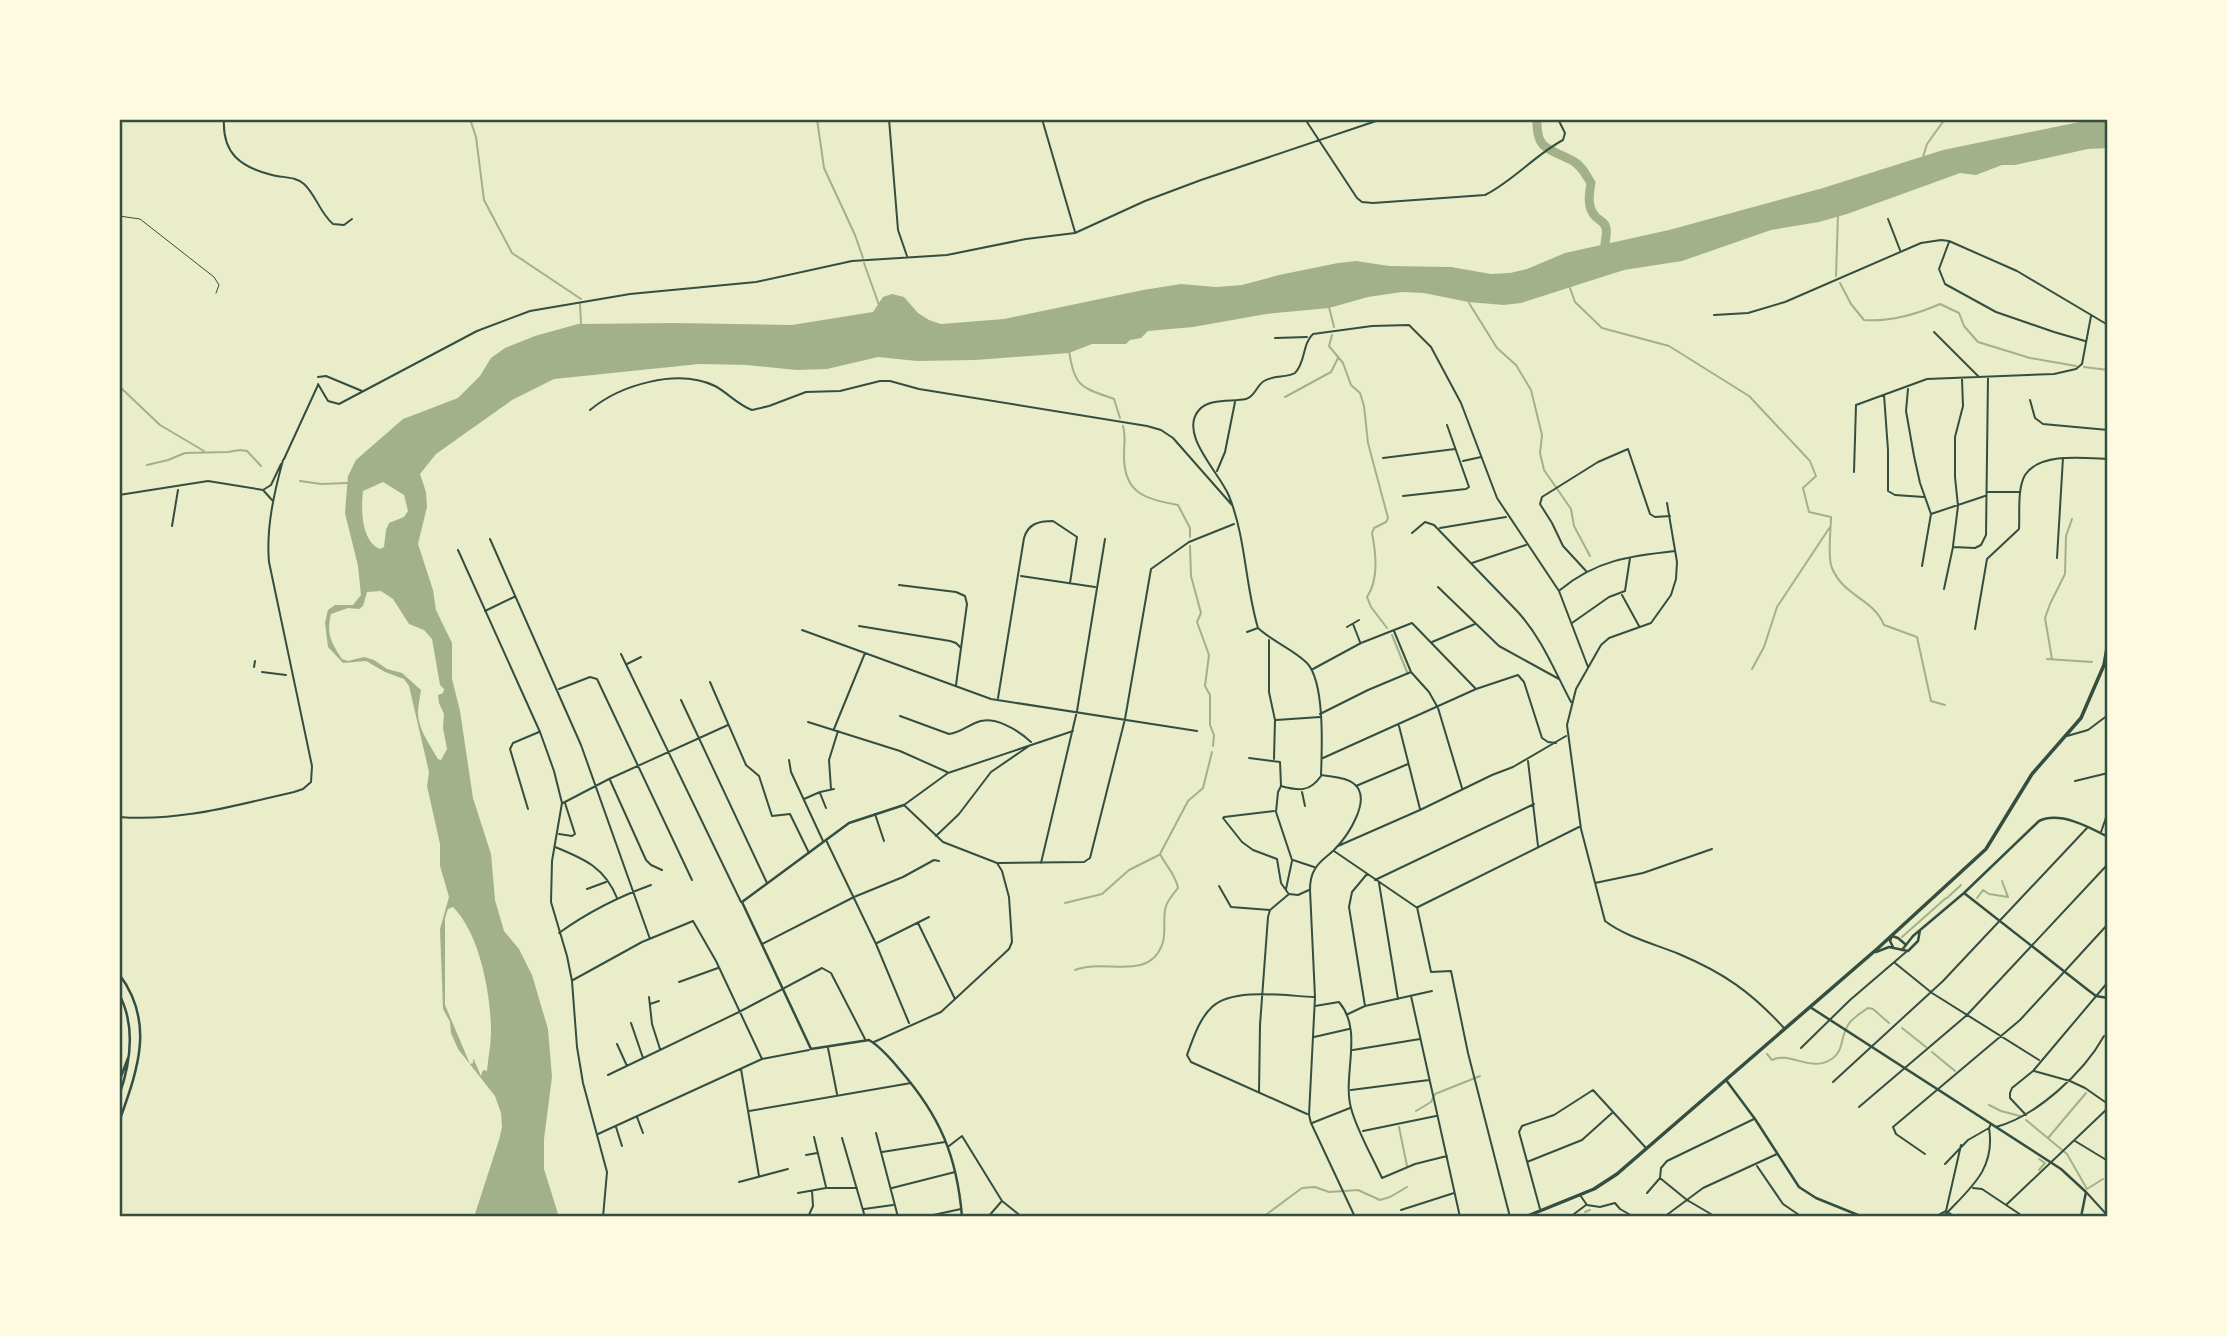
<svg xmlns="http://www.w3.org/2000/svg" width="2227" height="1336" viewBox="0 0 2227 1336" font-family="Arial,sans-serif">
<rect width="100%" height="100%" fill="#e9edc9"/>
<!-- water -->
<path fill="#a3b18a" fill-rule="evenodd" d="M2094 119H2108V148L2088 149 2015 165H2002L1976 175 1960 173 1952 176 1847 214 1819 222 1771 230 1682 261 1624 270 1521 303 1504 305 1468 302 1424 293 1402 292 1368 297 1329 308 1266 314 1193 327 1148 331 1141 338 1130 340 1126 344H1092L1069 353 975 360 917 361 878 357 827 369 797 370 747 365 699 364 554 379 512 400 436 454 420 474 426 492 427 507 418 544 433 590 436 610 452 643V679L460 711 473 798 491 854 495 900 504 931 519 949 532 975 548 1029 552 1077 544 1139V1169L559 1217H474L499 1140 502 1127 501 1113 495 1096 458 1049 451 1033 450 1022 443 1009 440 929 449 897 440 866V844L427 786 429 772 409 686 404 679 385 672 366 661 343 663 328 647 325 623 328 610 335 605H353L361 595 358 566 345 513 348 476 356 460 403 419 458 398 480 376 491 358 505 348 535 336 578 324 675 323 792 325 873 312 883 297 892 294 904 297 918 313 929 320 941 324 1004 319 1143 290 1181 284 1216 287 1242 285 1279 275 1338 263 1356 261 1389 266 1451 267 1491 274 1510 273 1527 269 1565 253 1669 230 1823 188 1943 150ZM383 482 404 495 408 511 404 517 389 523 386 530 384 547 380 549C361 541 361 509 363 491ZM381 591 393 599 409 624 424 630 432 639 440 685 444 689 443 693 438 695 439 703 444 714 443 728 447 749 441 760 438 759C430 745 418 729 418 713 418 705 420 698 421 690L402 673 387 669 374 660 364 657 348 661 342 659C331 642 326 634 331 614L348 608 359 609 363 606 367 592ZM453 907C480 934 491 995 491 1032 491 1045 488 1058 487 1071L483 1070 481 1076 474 1060 473 1059V1063L470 1064 445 1005V918L448 909Z"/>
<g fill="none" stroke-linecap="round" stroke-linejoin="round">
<!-- stream -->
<path stroke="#a3b18a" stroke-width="2" d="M470 119 476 137 484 200 512 253 581 299
M817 119 824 168 855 235 863 258
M1923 157 1927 144 1945 119
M864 263 879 305
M1836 276 1838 214
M1840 283 1851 304 1864 320C1891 322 1915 315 1940 304L1959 313 1964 326 1978 342 2030 358 2076 366
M1570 288 1575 302 1602 328 1669 346 1749 396 1810 461 1816 476 1803 488 1809 512 1831 517C1831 530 1827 557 1832 568 1844 597 1873 598 1884 625L1917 637 1931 701 1945 705
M1469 303 1497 348 1516 365 1531 390 1542 435 1540 453 1544 470 1571 509 1574 526 1590 556
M580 304 581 324
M1329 307 1334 327
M1332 335 1329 346 1343 363 1351 385 1360 393 1364 406 1368 443 1388 518 1386 522 1374 528 1372 533C1376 554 1379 579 1367 597L1371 607 1387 628
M1069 351C1075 387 1080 387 1114 399L1120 418
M2084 367 2108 370
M119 386 160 425 204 451
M1285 397 1331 372 1338 358
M1123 426C1126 436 1124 443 1124 454 1123 494 1146 499 1178 505L1190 528V537
M147 465 168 460 185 453 228 452 240 450 247 451 261 466
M300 481 321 484 348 483
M1190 546 1191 576 1201 613 1197 622 1209 655 1205 686 1210 695V725L1214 735 1213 746
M1392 635 1407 672
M2047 659 2092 662
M2052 659 2045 618 2050 604 2065 574 2066 536 2072 519
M1752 669 1764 647 1777 607 1830 527
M1947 898 1961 885
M1977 898 1983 890 1989 894 2008 897 2002 881
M1065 903 1102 894 1129 870 1159 855
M1902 937 1946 898
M1075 970C1104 958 1148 982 1162 945 1167 933 1162 918 1166 906 1168 900 1174 893 1178 888 1176 875 1166 866 1160 854L1188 801 1203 788 1212 752
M1902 1028 1926 1047
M1932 1052 1955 1071
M1767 1054 1772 1060C1789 1051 1810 1072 1830 1060 1844 1052 1840 1039 1847 1027 1850 1019 1861 1013 1868 1008L1873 1009 1889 1023
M1989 1105 2001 1111 2020 1116
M1416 1111 1431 1102 1435 1094 1480 1076
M2026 1120 2067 1154 2087 1189 2103 1179
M1399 1127 1407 1166
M2048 1138 2086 1093
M2039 1170 2045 1163 2039 1159
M2106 1181 2108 1183
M1585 1212 1590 1210
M1263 1217 1302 1188 1315 1187 1329 1192 1358 1190 1380 1200 1390 1197 1407 1187"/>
<!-- river -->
<path stroke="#a3b18a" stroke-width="9" d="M1537 119C1536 153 1551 148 1573 161 1582 166 1586 175 1591 183 1589 194 1587 207 1595 216 1599 221 1605 221 1606 228 1608 235 1603 244 1605 255"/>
<!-- service -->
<path stroke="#344e41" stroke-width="1" d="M119 216 140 219 214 277 219 285 216 293"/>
<!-- pedestrian -->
<path stroke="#344e41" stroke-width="2" d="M172 526 178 490
M254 667 255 661
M262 672 286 675"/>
<!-- minor -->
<path stroke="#344e41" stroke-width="2" d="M224 119C222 153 240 167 272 175 283 178 295 176 304 184 316 195 320 213 333 224L344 225 352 219
M889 119 898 230 907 256
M1042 119 1075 232
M1305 119 1357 198 1362 202 1373 203 1485 195C1513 181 1535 155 1563 140L1565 133 1558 119
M1888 219 1900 250
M1949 242 1939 269 1945 284 1996 312 2054 332 2085 341
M1714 315 1748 313 1785 302 1921 243 1941 240 1949 241 2017 271 2108 325
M1934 332 1978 376
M1275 338 1307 337
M318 377 326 376 362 391
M318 384 328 401 339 404 477 331 530 311 630 294 756 282 852 261 947 255 1026 239 1075 233 1145 201 1201 180 1382 119
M1908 389 1906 411 1914 456 1920 483 1931 514 1922 566
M1884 395 1888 450V491L1895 495 1924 497
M2030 400 2035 418 2043 424 2108 430
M590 410C620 385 677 368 715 386 728 393 738 405 752 410L769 406 806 392 840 391 880 381H890L919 389 1147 426 1161 430 1173 438 1232 505
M1383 458 1455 449
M284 459 318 385
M1463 461 1481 457
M1217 471 1225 452 1235 402
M1854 472 1856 405 1927 379 2054 374 2076 369 2082 364 2091 316
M263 490 271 485 281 464
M1987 492H2020
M119 495 208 481 263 490 272 500
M1403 496 1466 489 1469 487 1447 425
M1667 503 1677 562 1676 579 1671 595 1651 623 1609 638 1601 645 1576 689 1567 725 1581 829 1605 921C1626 937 1655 944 1679 954 1724 973 1751 992 1784 1028
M1931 514 1985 496
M1440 528 1506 517
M1412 533 1425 522 1434 525 1517 611C1542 638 1554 670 1571 702
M490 539 581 745 650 939
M1953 546 1958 506 1955 477V437L1963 406 1962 379
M458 550 540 732 554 771 562 803 552 861 551 902 567 956 572 981 577 1047 583 1083 607 1172 603 1217
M2057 558 2063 458
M1472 563 1526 545
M1587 572 1563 546 1552 523 1540 504 1542 497 1598 462 1628 449 1650 514 1655 517 1670 516
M1021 576 1095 587
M899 585 956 592 965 596 967 604 956 685
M1438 587 1499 646 1559 679
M1944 589 1953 547 1975 548 1981 545 1986 535 1988 377
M1560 590C1596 560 1630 556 1675 551
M1622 595 1639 626
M485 611 514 597
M1572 623 1609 597 1625 591 1630 558
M1353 624 1360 642
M859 626 950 641 956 643 961 648
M1347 627 1359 620
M1975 629 1987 559 2019 529C2020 513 2017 489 2025 475 2040 452 2085 458 2108 459
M802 630 991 699 1197 731
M1394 631 1411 672 1429 692 1438 708 1462 788
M1247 632 1258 628
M1269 640V692L1275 720 1274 759
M1432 642 1475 624
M621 654 741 902
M627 664 641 657
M1313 669 1361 643 1412 623 1475 688
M710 682 746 765 759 776 772 816 790 814 809 853
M559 689 590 677 597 679 692 880
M998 698 1024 538C1028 524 1038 521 1053 521L1077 537 1070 583
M681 700 767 883
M1320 714 1368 690 1411 672
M900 716 949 734C959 733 966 727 975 723 993 714 1018 730 1031 742
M1276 720 1320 717
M808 722 900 751 947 772
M1399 726 1420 809
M834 729 865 653
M2067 736 2088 730 2108 715
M2108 743V785
M1249 758 1280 762 1281 786 1278 792 1276 812 1292 860
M1323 758 1476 689 1518 675 1524 682 1542 738 1548 742 1556 743
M789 760 791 772 823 841
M1528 761 1538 846
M610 780 646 860 651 865 662 870
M2075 781 2108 773
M1281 786C1299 791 1310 792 1321 776
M1356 786 1408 764
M831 789 829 760 838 731
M1302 792 1305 806
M820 793 826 808
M804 799 820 792 834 789
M563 803 609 779 728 725
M528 809 510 749 513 743 539 732
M875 814 884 841
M119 817C180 822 236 805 294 792L303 789 311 782 312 766 269 562C266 528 274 493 283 460
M1224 817 1274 811
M1223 818 1242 842 1253 850 1277 859 1281 883 1288 893
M2101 832 2108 812
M559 834 572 836 575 834 565 803
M936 836 959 814 991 772 1029 746
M826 840 876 944 909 1023
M1338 846 1420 810 1492 775 1513 767 1566 736
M555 847C585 859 605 868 617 898
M1334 851 1416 907
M1293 860 1314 867
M998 863 1084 862 1090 858 1125 719 1151 569 1189 542 1234 524
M1041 863 1077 711 1105 539
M1375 880 1534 804
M1379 883 1398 999
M1595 883 1643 873 1712 849
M1219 886 1231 907 1270 910
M587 889 606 882
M1286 889 1292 861
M1417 907 1431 972 1451 971 1468 1053 1510 1217
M1418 907 1579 827
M918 923 955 999
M559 933C588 912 618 897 651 885
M877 943 929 917
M762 944 854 897 903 877 934 860 939 861
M1895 963 1932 993 2039 1060
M573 980 642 942 693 921 716 961 762 1059
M679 982 718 968
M1411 996 1460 1217
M649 997 652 1024 660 1049
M650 1004 659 1001
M1315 1006 1339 1002C1364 1031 1342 1075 1351 1108 1357 1131 1372 1156 1382 1178L1415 1164 1447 1156
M1365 1006 1349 907 1352 892 1367 874
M1348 1014 1365 1006 1432 991
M631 1023 643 1058
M1314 1037 1349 1029
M874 1042 941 1012 1009 949 1012 942 1009 897 1002 871 997 863 943 842 904 805 948 773 1073 731
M617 1044 627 1066
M828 1048 837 1094
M1801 1048 1850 1000 1906 952
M1353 1050 1420 1039
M741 1069 759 1176
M2034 1071 2070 1081 2085 1088 2108 1104
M608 1075 739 1012 822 968 831 973 865 1039
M1833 1082 1943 981 2087 828
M1351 1090 1429 1080
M1259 1092 1260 1025 1268 917 1270 910 1289 894 1298 895 1309 890
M1859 1107 1967 1015 2108 864
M749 1111 911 1083
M1307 1114 1191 1062 1187 1055C1193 1039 1199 1019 1212 1007 1233 987 1287 996 1314 997
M2026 1115 2010 1098V1093L2012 1088 2033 1071 2108 982
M637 1117 643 1133
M1312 1123 1350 1108
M616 1127 622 1146
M1996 1127C2037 1116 2084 1072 2104 1036
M1363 1131 1436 1116
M876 1133 898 1217
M598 1134 762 1059 809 1050
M814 1137 826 1187
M842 1138 865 1217
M2075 1141 2108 1161
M949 1146 962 1136 1002 1201 1022 1217
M882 1152 945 1142
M1925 1154 1896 1134 1893 1127 2020 1020 2108 924
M806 1155 817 1153
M1527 1162 1582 1140 1612 1113
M1945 1164 1968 1140 1989 1128 1991 1124
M1757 1166 1783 1204 1802 1217
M1660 1178 1687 1200 1716 1217
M739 1182 788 1169
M892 1188 955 1172
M1973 1188 1982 1189 2024 1217
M798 1193 826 1188H857
M1647 1193 1660 1178 1661 1168 1667 1161 1754 1119
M2087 1193 2108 1216
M1580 1195 1587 1205 1600 1207 1615 1203 1620 1209 1634 1217
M2006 1205 2108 1108
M864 1209 893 1205
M1540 1209 1519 1132 1522 1126 1554 1115 1593 1090 1646 1148
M1401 1210 1454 1193
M1949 1213 1955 1217
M808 1217 813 1206 812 1191
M924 1217 961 1209
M988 1217 1001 1202
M1355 1217 1311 1123 1309 1115 1315 997 1310 890C1310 883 1311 875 1315 869 1319 861 1328 856 1334 850 1347 837 1374 798 1353 783 1345 777 1331 777 1321 775 1322 749 1325 682 1307 663 1293 649 1273 642 1258 628 1245 585 1246 538 1229 496 1220 473 1178 434 1199 410 1210 398 1231 402 1246 399 1255 397 1256 386 1264 381 1273 375 1286 378 1295 373 1306 362 1302 344 1313 334L1372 326 1409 325 1431 347 1461 403 1497 498 1559 591 1588 667
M1570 1217 1586 1205
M1664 1217 1703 1188 1777 1154
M1935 1217 1946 1211 1961 1145
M1943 1217C1969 1189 1996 1170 1989 1128"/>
<!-- tertiary -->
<path stroke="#344e41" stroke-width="2.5" d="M904 805 849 823 742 902 811 1049 869 1040C881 1047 891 1059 900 1070 940 1116 957 1156 962 1217
M1964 893 2088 990 2096 996 2108 998
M1893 947 1890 941 1892 936 1898 938 1905 944
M1902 950 1913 936 1964 893 2039 821C2060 811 2089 827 2108 837
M1876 952 1889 947 1908 951 1918 941 1920 930
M119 974C156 1023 137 1071 119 1122
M119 994C136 1026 131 1062 119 1096
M1810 1007 2061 1169 2086 1192 2081 1217
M1726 1080 1755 1119 1799 1187 1816 1198 1863 1217
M119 1082 128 1058"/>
<!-- primary -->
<path stroke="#344e41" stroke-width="3.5" d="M1525 1217 1594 1189 1617 1174 1877 949 1986 849 2032 774 2081 718 2104 665 2108 642"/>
</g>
<!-- border -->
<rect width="2227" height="1336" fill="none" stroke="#fefae0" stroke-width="242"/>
<rect x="121" y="121" width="1985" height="1094" fill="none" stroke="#344e41" stroke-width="2.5"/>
</svg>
